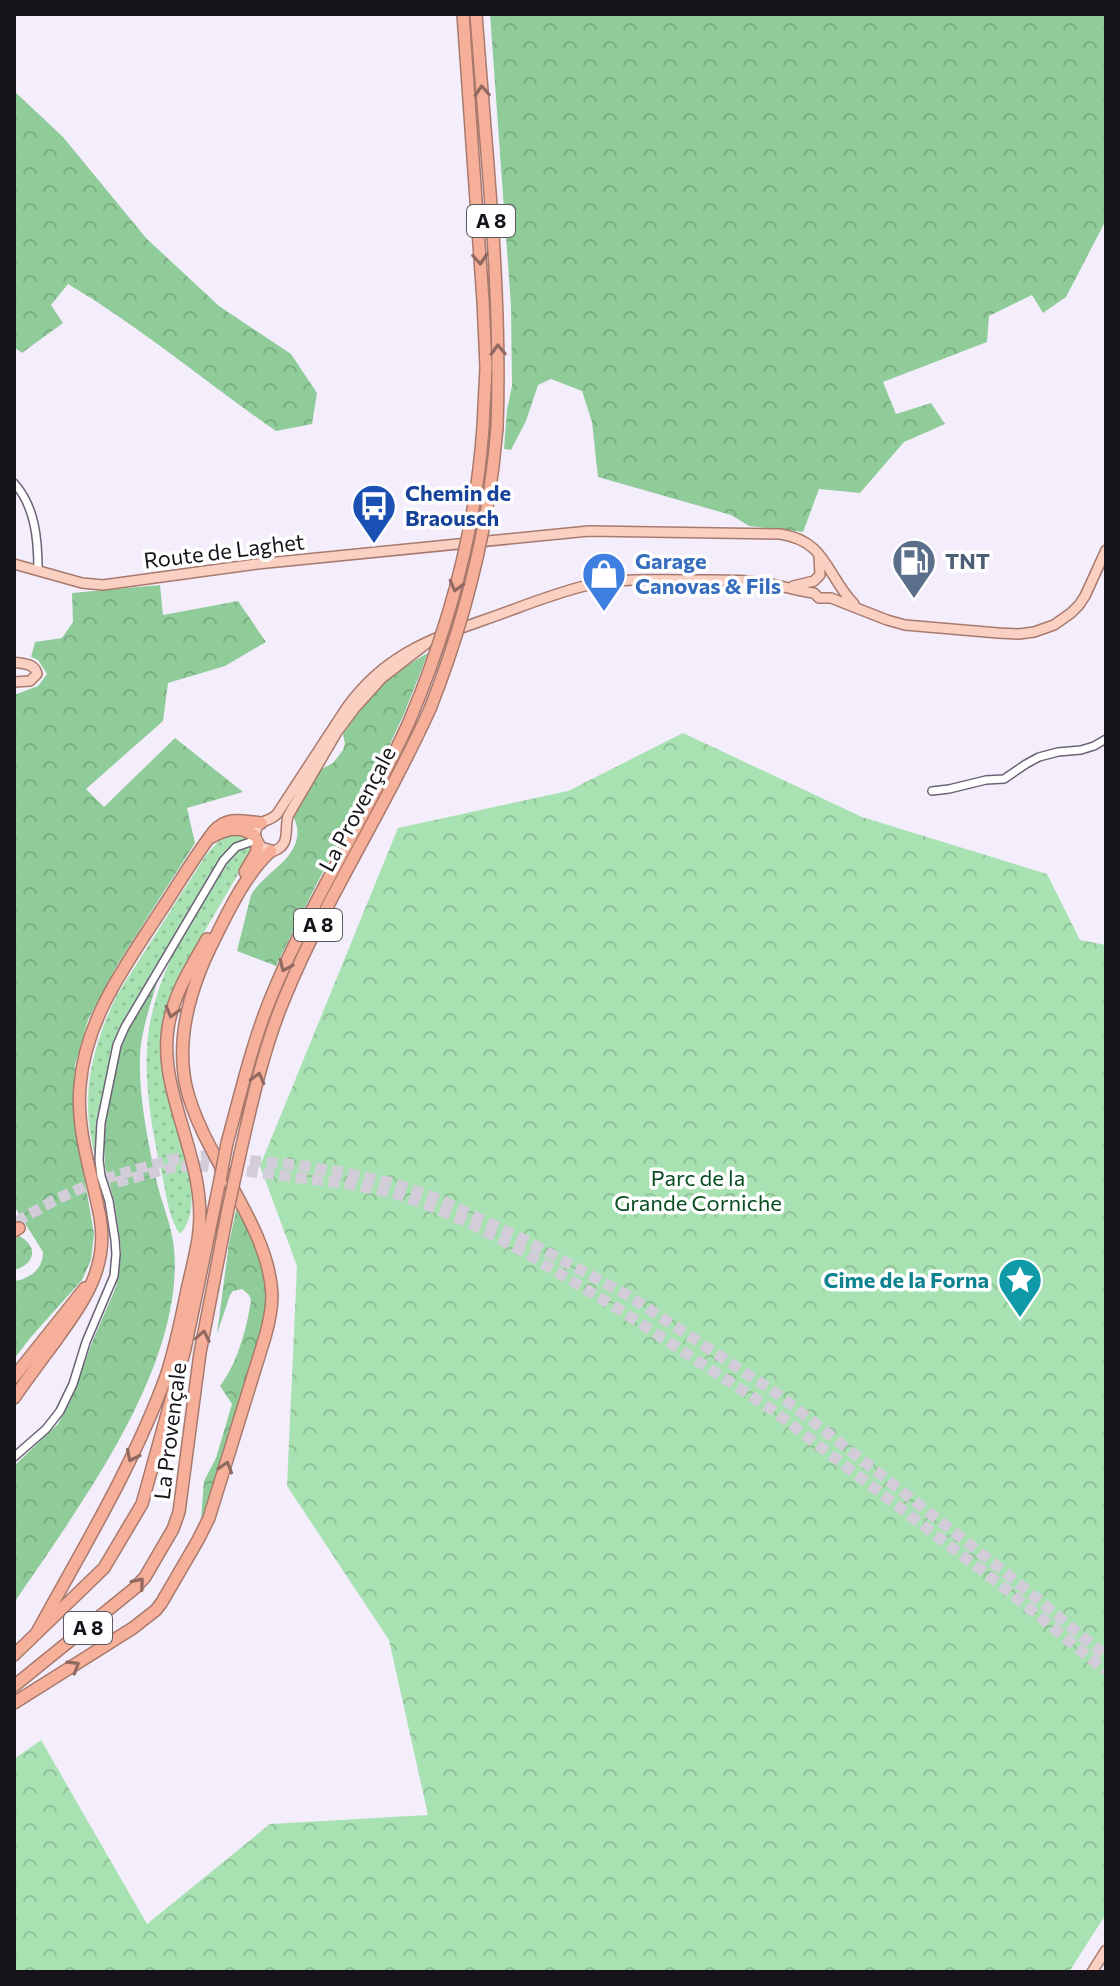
<svg xmlns="http://www.w3.org/2000/svg" width="1120" height="1986" viewBox="0 0 1120 1986" font-family="Commissioner,sans-serif">
<defs>
<pattern id="grass-dots" width="8" height="8" patternUnits="userSpaceOnUse" patternTransform="scale(2)"><rect width="8" height="8" fill="#a9e2b2"/><path d="M2 2h.1M6 6h.1" fill="none" stroke="#91c198" stroke-width="1.8" stroke-linecap="round"/></pattern>
<pattern id="forest-crowns" width="20" height="18" patternUnits="userSpaceOnUse" patternTransform="scale(2)"><rect width="20" height="18" fill="#90cc9a"/><path d="M2 6a3 3 0 1 1 6 0M12 15a3 3 0 1 1 6 0" fill="none" stroke="#7bae84"/></pattern>
<pattern id="park-crowns" width="20" height="18" patternUnits="userSpaceOnUse" patternTransform="scale(2)"><rect width="20" height="18" fill="#a9e2b2"/><path d="M2 6a3 3 0 1 1 6 0M12 15a3 3 0 1 1 6 0" fill="none" stroke="#91c198"/></pattern>
</defs>
<rect width="100%" height="100%" fill="#f4eefc"/>
<!-- grass -->
<path fill="url(#grass-dots)" d="M232 835 245 837 246 839 233 845 218 863 118 1033 97 1116V1165C92 1144 88 1124 88 1103 88 1065 101 1028 117 995L206 855 219 841Z
M247 846H249L251 851C222 907 164 984 162 1046L191 1178C192 1196 194 1220 180 1234 168 1217 166 1191 161 1170 152 1131 145 1089 147 1049 148 1016 161 979 175 950 183 934 193 918 202 902 214 881 224 856 247 846Z"/>
<!-- forest -->
<path fill="url(#forest-crowns)" d="M490 14H1106V220L1066 297 1043 313 1032 295 989 316 987 342 883 382 896 414 931 403 945 424 904 442 860 493 819 489 803 532 749 526 731 515 598 477 592 422 582 391 551 379 538 385 526 421 511 450 504 449 507 410 512 386 511 306Z
M14 91 63 137 146 238 219 306 291 354 317 393 312 424 276 431C206 383 141 327 68 284L51 305 63 323 22 353 14 347Z
M160 585 163 615 238 601 266 642 225 666 168 683 163 721 86 789 104 807 175 738 243 792 187 808 195 843 117 965 88 1020 75 1065 73 1111 94 1234 91 1260 82 1280 31 1337 14 1359V1281C30 1279 43 1269 43 1252L14 1206V695L38 686 47 674 38 660 31 657 35 642 62 638 73 622 72 593Z
M428 653 404 714 381 763 315 887 276 966 237 951 251 895C264 872 302 858 297 827 296 823 294 819 293 815L320 770 333 763 343 750 345 744 343 734C369 696 388 675 428 653Z
M160 973C153 996 145 1019 141 1044 136 1084 148 1143 157 1183 162 1204 172 1226 174 1248 185 1367 78 1508 14 1603V1466L58 1424 70 1402 93 1340 116 1287 121 1250 115 1205 105 1166 104 1142 107 1113 121 1046 127 1029Z
M237 1206C252 1235 267 1268 266 1302 266 1310 264 1319 263 1327L211 1496 201 1519 204 1481 216 1458 232 1404 220 1386C237 1364 247 1328 251 1300L249 1295 242 1289 233 1291 230 1295 217 1334 229 1243Z
M19 1236C40 1247 34 1265 14 1270V1238Z"/>
<!-- park -->
<path fill="url(#park-crowns)" d="M683 733 862 817 1047 874 1080 940 1106 945V1914L1069 1972H14V1759L41 1740 147 1924 270 1824 428 1815 389 1640 287 1486 297 1266 260 1166 398 828 568 791Z"/>
<g fill="none" stroke-linecap="round" stroke-linejoin="round">
<!-- highway-tunnel -->
<path stroke="#d3cdda" stroke-width="11" stroke-dasharray="11 5.5" stroke-linecap="butt" d="M117 1182 175 1167 206 1166 349 1184 393 1193 430 1206 465 1221 519 1249 617 1308 771 1409 997 1582 1106 1671
M16 1222 55 1200 97 1181 173 1159 204 1156 297 1165 346 1173 393 1183 436 1198 525 1240 629 1296 779 1395 1001 1569 1106 1656"/>
<!-- minor casing -->
<g stroke="#6b6276" stroke-width="10">
<path id="minor" d="M14 483C35 506 38 539 38 569
M932 791 949 789 986 780 1004 779 1026 764 1039 757 1058 752 1081 750 1094 746 1106 739
M14 1457 46 1429 60 1411 73 1384 86 1342 114 1276 116 1254 115 1240 109 1201 101 1176 99 1160 101 1123 117 1045 125 1027 223 861 236 847 256 840"/>
</g>
<!-- major casing -->
<g stroke="#a8796d" stroke-width="12">
<path id="major" d="M14 564 82 583 103 585 257 564 589 531 780 534C827 541 826 575 854 604
M793 586 814 581 820 575 819 556
M426 644 382 678 355 708 337 732 288 816C284 831 291 844 274 851L261 847 255 836C257 817 268 824 277 814L347 707C384 656 427 640 484 620 519 608 553 593 589 585 621 578 654 580 686 580 711 580 736 579 760 582 778 584 795 591 814 593L819 598H831L887 620 905 625 998 633 1019 634 1034 632 1054 625 1071 613 1079 605 1085 596 1106 550
M14 662C23 664 35 663 37 674L30 681 14 682
M1092 1972 1106 1950"/>
</g>
<!-- highway casing -->
<g stroke="#a8796d" stroke-width="14">
<path id="highway" d="M463 14 483 301 486 367 483 427
M476 14C486 152 502 290 497 428
M212 837C227 828 241 826 255 836
M245 872 256 853 258 844
M227 1143C241 1092 253 1039 274 990 313 898 368 813 409 722
M240 1154C252 1101 264 1047 285 997 326 897 386 807 430 709
M14 1231 19 1228
M14 1377 85 1288
M14 1398C28 1378 43 1358 57 1339 84 1301 109 1267 100 1217 92 1174 76 1131 80 1086 85 1020 125 966 160 912 178 885 194 857 214 831 228 816 242 821 261 823
M36 1634C82 1550 132 1468 165 1379 175 1350 181 1320 187 1290 191 1271 197 1251 199 1231 207 1160 158 1095 168 1028 173 995 191 967 207 939
M14 1655 104 1568 142 1504 185 1349 220 1180
M14 1686 135 1588 145 1577 173 1529 179 1512 200 1353 228 1209
M14 1703 133 1628 156 1610 162 1602 198 1540 209 1518 265 1337C269 1323 272 1309 272 1295 269 1224 202 1156 186 1086 175 1035 192 983 215 938 229 910 247 872 271 851"/>
</g>
<!-- minor -->
<use href="#minor" stroke="#fff" stroke-width="7"/>
<!-- major -->
<use href="#major" stroke="#fad0c2" stroke-width="9"/>
<!-- highway -->
<use href="#highway" stroke="#f6b099" stroke-width="11"/>
<!-- highway-bridge casing -->
<g stroke="#a8796d" stroke-width="14" stroke-linecap="butt">
<path id="highway-bridge" d="M430 709C466 618 489 525 497 428
M409 722C449 627 476 529 483 427
M220 1180 227 1143
M228 1209 240 1154"/>
</g>
<!-- highway-bridge -->
<use href="#highway-bridge" stroke="#f6b099" stroke-width="11"/>
</g>
<!-- one-way arrows -->
<defs><path id="oneway-chevron" d="M-2-3.5L2.5 0L-2 3.5" fill="none" stroke-width="1.6" stroke-linecap="round" stroke-linejoin="round" transform="scale(2)"/></defs>
<g stroke="#926960">
<use href="#oneway-chevron" transform="translate(482 91) rotate(-94)"/>
<use href="#oneway-chevron" transform="translate(480 259) rotate(86)"/>
<use href="#oneway-chevron" transform="translate(498 350) rotate(-92)"/>
<use href="#oneway-chevron" transform="translate(456 586) rotate(105)"/>
<use href="#oneway-chevron" transform="translate(285 966) rotate(114)"/>
<use href="#oneway-chevron" transform="translate(172 1012) rotate(105)"/>
<use href="#oneway-chevron" transform="translate(258 1078) rotate(-75)"/>
<use href="#oneway-chevron" transform="translate(203 1336) rotate(-79)"/>
<use href="#oneway-chevron" transform="translate(132 1456) rotate(116)"/>
<use href="#oneway-chevron" transform="translate(226 1467) rotate(-73)"/>
<use href="#oneway-chevron" transform="translate(139 1583) rotate(-50)"/>
<use href="#oneway-chevron" transform="translate(74 1666) rotate(-32)"/>
</g>
<!-- icons -->
<defs>
<g id="bus-pin" transform="scale(2.3)"><path d="M0 17L-7.5 6A9.5 9.5 0 1 1 7.5 6Z" fill="#1a4fb4" stroke="#fff"/><path d="M-5-6H5V4H4V6H2V4H-2V6H-4V4H-5ZM-3.5-4V0h7V-4ZM-3.5 1.2v1.5H-2V1.2ZM2 1.2v1.5H3.5V1.2Z" fill="#fff"/></g>
<g id="fuel-pin" transform="scale(2.3)"><path d="M0 17L-7.5 6A9.5 9.5 0 1 1 7.5 6Z" fill="#5c6f8a" stroke="#fff"/><path d="M-5.5-6h7V0h2V4h1.3V-2.5L3-4.5l.8-.8L6-3V5H2.5V1h-1V6h-7ZM-4.2-4.7v3.2H.2V-4.7Z" fill="#fff"/></g>
<g id="shop-pin" transform="scale(2.3)"><path d="M0 17L-7.5 6A9.5 9.5 0 1 1 7.5 6Z" fill="#3f7fe0" stroke="#fff"/><path d="M-5-2.5h2.3a2.7 3.5 0 0 1 5.4 0H5L5.5 6h-11ZM-1.5-2.5h3a1.5 2.3 0 0 0-3 0Z" fill="#fff"/></g>
<g id="sight-pin" transform="scale(2.3)"><path d="M0 17L-7.5 6A9.5 9.5 0 1 1 7.5 6Z" fill="#0f9aa8" stroke="#fff"/><path d="M0-6L1.8-2.2L6-1.7L2.9 1.2L3.7 5.4L0 3.3L-3.7 5.4L-2.9 1.2L-6-1.7L-1.8-2.2Z" fill="#fff"/></g>
</defs>
<g fill-rule="evenodd">
<use href="#bus-pin" x="374" y="506"/>
<use href="#fuel-pin" x="914" y="561"/>
<use href="#shop-pin" x="604" y="574"/>
<use href="#sight-pin" x="1020" y="1280"/>
</g>
<g text-anchor="middle" stroke-width="7" stroke-linejoin="round" paint-order="stroke">
<!-- shield labels -->
<g fill="#fff" stroke="#5d5a5f" stroke-width="2">
<rect x="467" y="205" width="48" height="32" rx="6"/>
<rect x="294" y="909" width="48" height="32" rx="6"/>
<rect x="64" y="1612" width="48" height="32" rx="6"/>
</g>
<g font-size="20" font-weight="bold" fill="#17131b">
<text x="491" y="228">A 8</text>
<text x="318" y="932">A 8</text>
<text x="88" y="1635">A 8</text>
</g>
<!-- transit labels -->
<g font-size="22" font-weight="bold" fill="#164399" stroke="#fff" text-anchor="start">
<text x="405" y="501">Chemin de<tspan x="405" dy="25">Braousch</tspan></text>
</g>
<!-- street labels -->
<g font-size="22" fill="#17131b" stroke="#fff">
<text transform="translate(224 551) rotate(-7)" y="8">Route de Laghet</text>
<text transform="translate(357 809) rotate(-62)" y="8">La Provençale</text>
<text transform="translate(170 1431) rotate(-83)" y="8">La Provençale</text>
</g>
<!-- shop labels -->
<g font-size="22" font-weight="bold" fill="#366cbe" stroke="#fff" text-anchor="start">
<text x="635" y="569">Garage<tspan x="635" dy="25">Canovas &amp; Fils</tspan></text>
</g>
<!-- service labels -->
<g font-size="22" font-weight="bold" fill="#4e5e75" stroke="#fff" text-anchor="start">
<text x="945" y="569">TNT</text>
</g>
<!-- park labels -->
<g font-size="22" fill="#084d20" stroke="#fff">
<text x="698" y="1186">Parc de la<tspan x="698" dy="25">Grande Corniche</tspan></text>
</g>
<!-- culture labels -->
<g font-size="22" font-weight="bold" fill="#0d838f" stroke="#fff" text-anchor="end">
<text x="989" y="1288">Cime de la Forna</text>
</g>
</g>
<!-- border -->
<rect width="1120" height="1986" fill="none" stroke="#17131b" stroke-width="32"/>
</svg>
